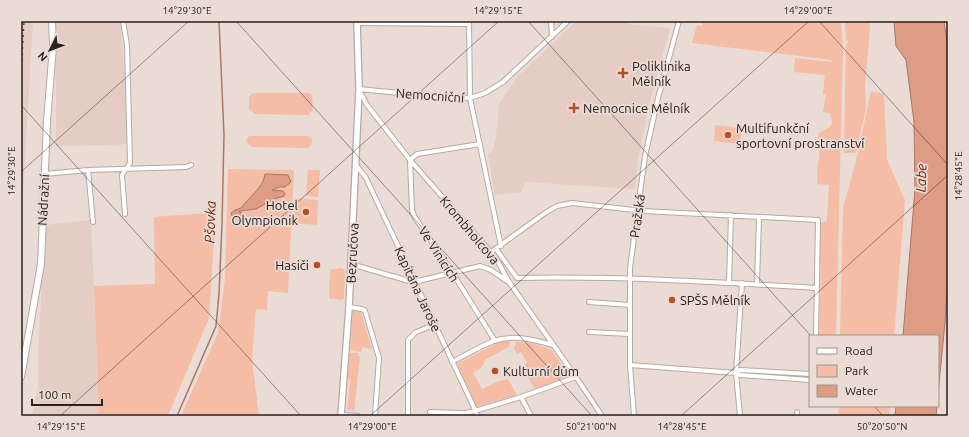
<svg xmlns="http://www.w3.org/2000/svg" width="969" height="437" viewBox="0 0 969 437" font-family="Ubuntu,sans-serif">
<rect width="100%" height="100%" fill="#ebdbd5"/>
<!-- built -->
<path fill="#e5cdc5" d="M21 21H33L21 230Z
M56 21H120L126 91V144L113 146 112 145 56 146Z
M576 21H627V24L670 28 647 113 638 161 635 189 525 182 522 192 495 195 488 154 492 152 496 137 499 104 518 76Z
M91 220 99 416H32L38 387V354L45 225Z"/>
<!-- green -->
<path fill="#f5bca6" d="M703 21H841L843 48 836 336H819L821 264H819L820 223 827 221 829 185 817 184 818 162 819 161 820 138H818L819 133C829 127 836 126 829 113L823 112 826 95 823 94 825 75 794 72 795 58 831 62 832 60 692 43 697 25 702 26Z
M845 21H869L870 29 865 85 866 108 856 153H844L846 44 848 43V41L846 40Z
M871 91 884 94 887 160 905 200 894 336H840L843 208 858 153Z
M253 93H310L312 96 313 109 309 115 255 114 249 109V97Z
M715 125 742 128 740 144 714 141Z
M250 136H307L311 137C313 142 312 144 308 148L252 147 246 142 247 138Z
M228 169 294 170 288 293 268 291 267 310 256 309 252 360 259 416H181L218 333 225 279Z
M308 170H320L318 197 306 196Z
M294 198 318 200 317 225 293 223Z
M206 213 215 222 209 318 168 416H99L94 286 155 284 154 217Z
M341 268 344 269 345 271 344 298 342 300 329 298 330 270Z
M353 310 361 312 372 349 362 347 361 352 350 350Z
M510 341 509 347 486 359 482 367 473 373 482 389 499 381 508 379 517 395 477 407 457 364 493 345 499 342Z
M516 342 532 343 552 350 568 375 535 390 523 368 527 362 521 352 517 354 514 348Z
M351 353H358L360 357 354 411 347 410 350 380 348 378 349 354Z
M839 406H890L889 416H838Z"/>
<!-- water -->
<path fill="#df9c84" stroke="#a87766" d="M894 21H944L948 50V271L945 323 938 393V336H903L915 189 914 122 906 60 896 46Z
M265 174 288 175 291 182 285 187H279L272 190 283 191 285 194 284 196 274 199 256 209 239 211 242 213 241 215 237 216H232L231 213 235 210 241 208C248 198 264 187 265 174Z
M896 406H937L936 416H895Z"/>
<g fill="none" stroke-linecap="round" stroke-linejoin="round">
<!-- stream -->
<path stroke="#a87766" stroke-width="1.5" d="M177 416 216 326 219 294 222 224 224 135 219 21"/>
<!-- street casing -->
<g stroke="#b7a8a3" stroke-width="6">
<path id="street" d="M123 21 127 45 130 163 122 175 125 214
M469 21 470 98 501 246
M551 21 552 37
M357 23 469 24
M359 89 430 96 470 98 485 93 503 82 568 21
M359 90 367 105 410 160 496 258 509 282 576 377 602 416
M480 144 417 154 410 160 412 210 414 216 452 272 495 341
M356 165 366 178 478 416
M88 170 93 222
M45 174 88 170 186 167 191 165
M496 249 517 278C616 276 718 282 816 288
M491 252 545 213 557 206 572 203 643 211 818 220 816 336
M351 264 409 281 414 282 480 266 491 270 507 281
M729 283 731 215
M757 284 759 217
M589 302 630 305
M349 307 362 309 365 311 379 358 375 416
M589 332 630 334
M452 362C466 355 480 346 494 341 513 334 535 340 553 345
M630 365 736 373 740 370 810 374
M736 373 740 375 810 380
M521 397 531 416
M430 412 465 413 475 411 521 397 576 377
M797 412V416
M341 415 358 416
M408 416V340L416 332 434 325
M634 416 630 365V268L645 156 658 98 679 21
M740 416 736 373 742 283"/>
</g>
<!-- secondary casing -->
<g stroke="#b7a8a3" stroke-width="8">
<path id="secondary" d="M341 416 349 307 359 89 357 21"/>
</g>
<!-- primary casing -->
<g stroke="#b7a8a3" stroke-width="8">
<path id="primary" d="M21 377 41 264 47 121 53 47 52 21"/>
</g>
<!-- street -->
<use href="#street" stroke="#fff" stroke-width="4"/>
<!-- secondary -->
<use href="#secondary" stroke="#fff" stroke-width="5.5"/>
<!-- primary -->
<use href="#primary" stroke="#fff" stroke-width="6"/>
<!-- rail -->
<path stroke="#4d4543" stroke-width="1.5" stroke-dasharray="2 4" stroke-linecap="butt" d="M21 73 24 21"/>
</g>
<!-- ticks -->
<path fill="none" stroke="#27211f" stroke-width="1" stroke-opacity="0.45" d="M236 21 592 416M528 21 811 336M819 21 948 165M21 105 301 416M21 172 189 21M874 406 883 416M60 416 499 21M370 416 809 21M681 416 948 175"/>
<!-- markers -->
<g fill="#b54f24" stroke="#ebdbd5" stroke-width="1.5">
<path d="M621 67h4v4h4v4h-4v4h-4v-4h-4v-4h4z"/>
<path d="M572 102h4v4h4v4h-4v4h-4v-4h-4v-4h4z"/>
<circle cx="728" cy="135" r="4"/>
<circle cx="306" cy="212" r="4"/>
<circle cx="317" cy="265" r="4"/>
<circle cx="672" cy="300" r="4"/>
<circle cx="495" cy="371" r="4"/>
</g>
<g text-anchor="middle" stroke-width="3.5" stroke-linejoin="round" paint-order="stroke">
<!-- poi labels -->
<g font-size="13" fill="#27211f" stroke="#ebdbd5" text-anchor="start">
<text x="632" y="71">Poliklinika<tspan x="632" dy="15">Mělník</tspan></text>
<text x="583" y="113">Nemocnice Mělník</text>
<text x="736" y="133">Multifunkční<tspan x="736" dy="15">sportovní prostranství</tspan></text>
<text x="298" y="210" text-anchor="end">Hotel<tspan x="298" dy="15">Olympionik</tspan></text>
<text x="309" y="270" text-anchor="end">Hasiči</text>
<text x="680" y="305">SPŠS Mělník</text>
<text x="503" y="376">Kulturní dům</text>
</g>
<!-- street labels -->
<g font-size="13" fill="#27211f" stroke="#ebdbd5">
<text transform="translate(430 95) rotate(4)" y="5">Nemocniční</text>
<text transform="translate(43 200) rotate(-87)" y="5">Nádražní</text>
<text transform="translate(637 216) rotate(-82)" y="5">Pražská</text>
<text transform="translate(470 230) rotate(50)" y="5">Krombholcova</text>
<text transform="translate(352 253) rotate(-87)" y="5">Bezručova</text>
<text transform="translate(439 254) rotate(57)" y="5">Ve Vinicích</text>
<text transform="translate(418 289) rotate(65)" y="5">Kapitána Jaroše</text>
</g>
<!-- water labels -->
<g font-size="14" font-style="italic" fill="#64280f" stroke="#ebdbd5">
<text transform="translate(921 178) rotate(-88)" y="5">Labe</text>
<text transform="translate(210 222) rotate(-88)" y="5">Pšovka</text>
</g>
</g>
<!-- border -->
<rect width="969" height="437" fill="none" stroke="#ebdbd5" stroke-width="44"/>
<!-- legend -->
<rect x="809" y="335" width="130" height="72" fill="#ebdbd5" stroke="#9d918c"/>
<rect x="817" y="348" width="20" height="6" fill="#ffffff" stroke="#9d918c"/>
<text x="845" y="355" font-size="12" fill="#27211f">Road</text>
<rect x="817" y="365" width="20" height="12" fill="#f5bca6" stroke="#9d918c"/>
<text x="845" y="375" font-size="12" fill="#27211f">Park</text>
<rect x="817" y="385" width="20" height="12" fill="#df9c84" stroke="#9d918c"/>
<text x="845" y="395" font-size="12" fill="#27211f">Water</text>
<!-- north arrow -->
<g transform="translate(50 50) rotate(228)" stroke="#ebdbd5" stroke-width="3" paint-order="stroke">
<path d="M0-3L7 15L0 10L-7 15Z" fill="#27211f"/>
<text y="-6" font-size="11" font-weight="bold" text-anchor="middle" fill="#27211f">N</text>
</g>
<!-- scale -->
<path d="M32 399v6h70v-6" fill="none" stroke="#27211f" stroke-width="2"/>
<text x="38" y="399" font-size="12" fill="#27211f" stroke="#ebdbd5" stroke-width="3" paint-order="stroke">100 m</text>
<rect x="22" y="22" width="925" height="393" fill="none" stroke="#27211f" stroke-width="1.5"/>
<g font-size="10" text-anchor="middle" fill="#27211f">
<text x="187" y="14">14°29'30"E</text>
<text x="498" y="14">14°29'15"E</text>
<text x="808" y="14">14°29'00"E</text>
<text transform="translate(11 171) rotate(-90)" y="4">14°29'30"E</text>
<text transform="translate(958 176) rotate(-90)" y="4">14°28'45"E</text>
<text x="61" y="430">14°29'15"E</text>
<text x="372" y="430">14°29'00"E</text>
<text x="591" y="430">50°21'00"N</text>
<text x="682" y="430">14°28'45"E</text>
<text x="882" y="430">50°20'50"N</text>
</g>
</svg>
